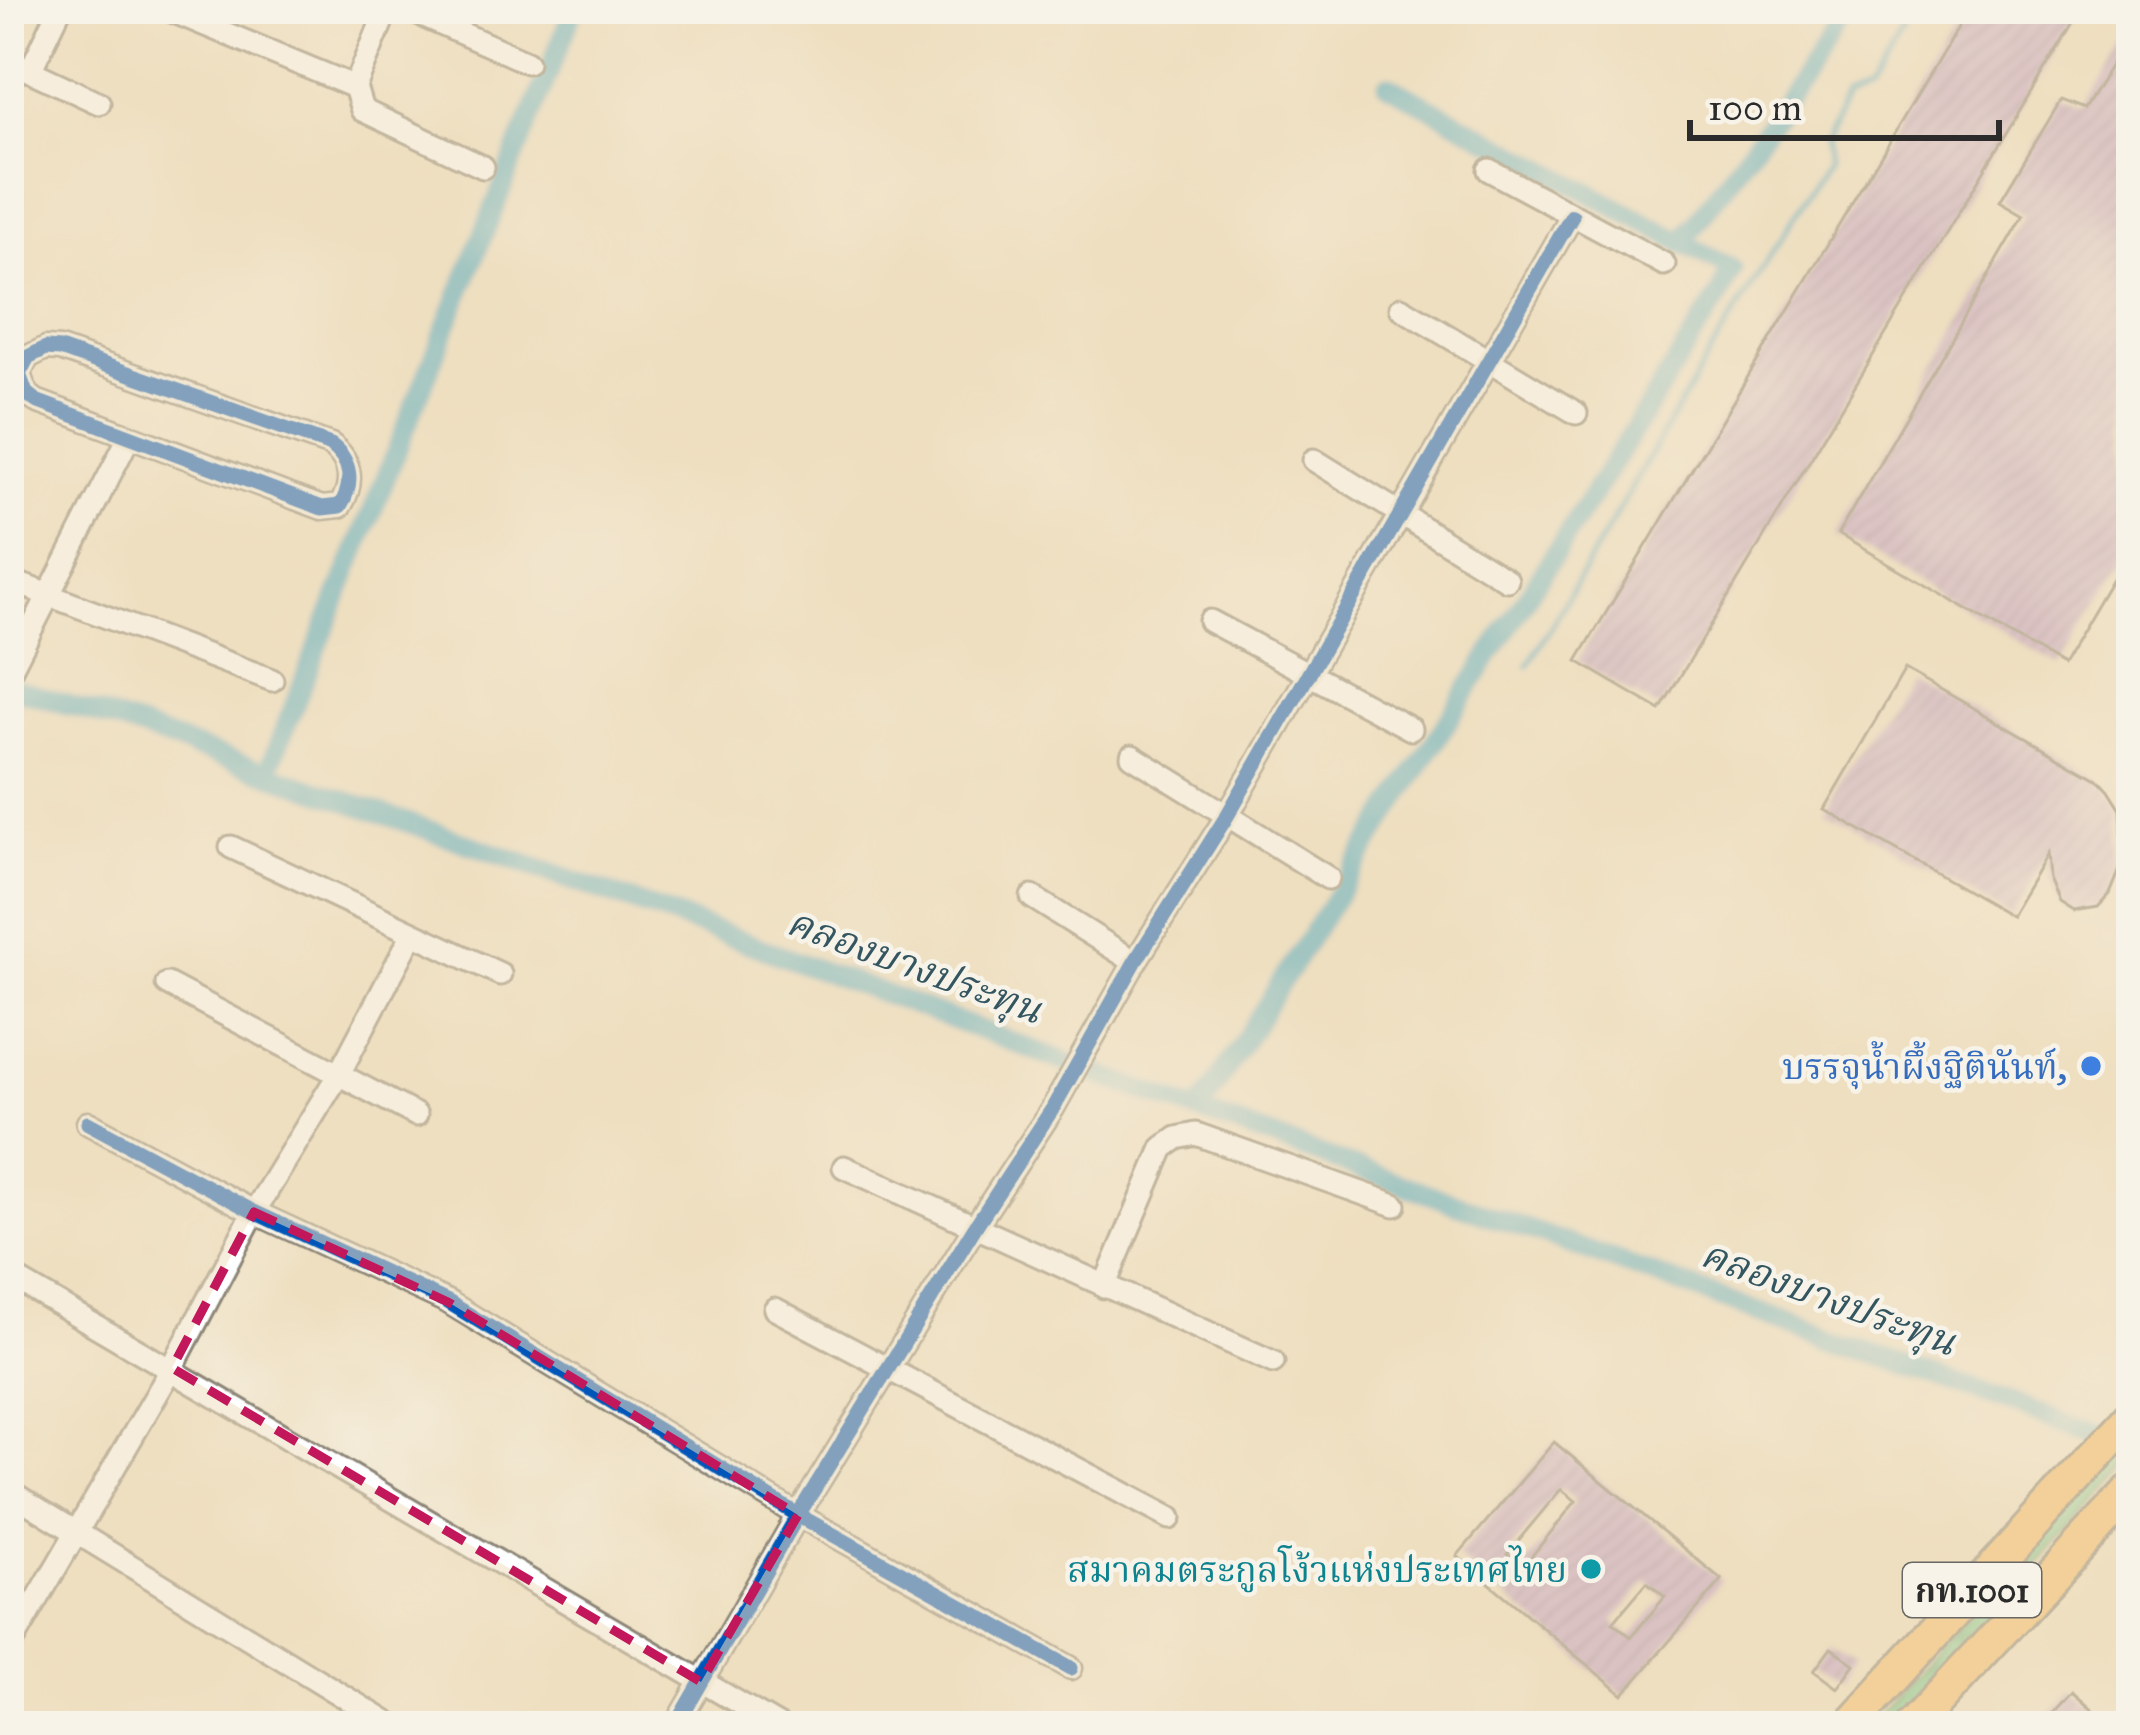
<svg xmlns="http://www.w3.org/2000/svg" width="2140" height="1735" viewBox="0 0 2140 1735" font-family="'IM FELL Great Primer','Noto Serif Thai',serif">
<defs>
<pattern id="grass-tufts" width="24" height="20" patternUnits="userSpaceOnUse" patternTransform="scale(3)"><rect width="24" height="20" fill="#75c78a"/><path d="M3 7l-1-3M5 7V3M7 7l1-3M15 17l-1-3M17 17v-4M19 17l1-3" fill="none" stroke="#60a271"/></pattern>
<pattern id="building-hatch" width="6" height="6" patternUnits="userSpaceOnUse" patternTransform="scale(3)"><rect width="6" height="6" fill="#c3a2c8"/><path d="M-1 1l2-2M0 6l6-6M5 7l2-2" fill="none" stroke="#9f84a3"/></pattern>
</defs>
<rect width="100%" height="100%" fill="#f7f3e8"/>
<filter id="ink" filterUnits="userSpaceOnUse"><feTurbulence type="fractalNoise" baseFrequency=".00833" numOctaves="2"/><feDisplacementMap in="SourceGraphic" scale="24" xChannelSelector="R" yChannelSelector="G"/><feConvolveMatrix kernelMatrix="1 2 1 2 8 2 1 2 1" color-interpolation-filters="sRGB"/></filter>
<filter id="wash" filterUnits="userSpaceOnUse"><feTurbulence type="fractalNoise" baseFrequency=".004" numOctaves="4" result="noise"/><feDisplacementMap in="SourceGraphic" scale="48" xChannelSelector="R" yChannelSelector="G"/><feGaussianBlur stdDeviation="2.7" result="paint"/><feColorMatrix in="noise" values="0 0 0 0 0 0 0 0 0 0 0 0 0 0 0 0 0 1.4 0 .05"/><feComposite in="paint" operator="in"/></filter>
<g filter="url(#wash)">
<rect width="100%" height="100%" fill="#eedfc0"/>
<!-- grass -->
<path fill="url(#grass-tufts)" stroke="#50795a" stroke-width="3" d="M2131 1436V1463L1893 1726H1868Z"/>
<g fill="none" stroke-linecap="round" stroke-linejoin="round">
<!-- stream -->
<path stroke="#44a7c4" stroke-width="6" d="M1528 666 1703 365 1826 165 1822 144 1846 101 1868 94 1918 9"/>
<!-- canal -->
<path stroke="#44a7c4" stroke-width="21" d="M1682 243 1853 9
M9 687 102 715 718 932 1162 1098 2131 1446
M267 773 574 9
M1199 1111 1721 293 1732 269 1388 85"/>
</g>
<g id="blocks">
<!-- building -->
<path fill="url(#building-hatch)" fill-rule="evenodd" d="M1969 9H2081L1660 710 1577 661Z
M2131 32V546L2061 665 1838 534 2024 215 2000 201 2061 100 2084 109Z
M1905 669 2098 779 2109 791 2121 810 2123 862 2110 894 2098 907 2074 911 2060 902 2050 879 2048 854 2011 916 1824 809Z
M1554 1442 1722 1580 1623 1695 1457 1556ZM1561 1489 1576 1501 1523 1567 1507 1554ZM1647 1582 1665 1597 1631 1637 1613 1622Z
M1831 1648 1854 1664 1837 1688 1814 1671Z
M2071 1691 2111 1726H2030L2036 1720 2041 1724Z"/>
</g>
</g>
<g filter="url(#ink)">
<use href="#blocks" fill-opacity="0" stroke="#8c8576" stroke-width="3"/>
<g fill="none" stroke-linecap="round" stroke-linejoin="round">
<!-- minor casing -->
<g stroke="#8c8576" stroke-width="27">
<path id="minor" d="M167 9 355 87
M387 9 355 87 362 110 483 167
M406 9 527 62
M9 61 99 103
M30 71 60 9
M1489 170 1664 264
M1401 308 1576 413
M46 348 60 349 331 445C352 461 354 484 340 506L322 508 36 401 26 393 19 374 28 357Z
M1314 460 1507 580
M9 580 272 680
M1210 621 1411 729
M9 673 129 437
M1132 756 1328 878
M231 847 500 974
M1032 897 1135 962
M167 984 416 1115
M88 1123 254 1212 448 1302 798 1515 1071 1668
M844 1167 1273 1362
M9 1275 778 1726
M1104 1287 1163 1148 1177 1138 1196 1134 1395 1205
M775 1309 1170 1518
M9 1491 392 1726
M9 1648 172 1368 254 1212 340 1072 413 933
M676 1726 798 1515 975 1227 1053 1108 1135 962 1227 816 1572 216"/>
</g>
<!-- primary casing -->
<g stroke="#8c8576" stroke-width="39">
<path id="primary" d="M1849 1726 2131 1417
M1913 1726 2131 1491"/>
</g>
<!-- minor -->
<use href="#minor" stroke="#fff" stroke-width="21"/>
<!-- primary -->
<use href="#primary" stroke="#f8bf6c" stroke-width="33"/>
<!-- cycleway casing -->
<g stroke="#f7f3e8" stroke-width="22">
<path id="cycleway" d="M46 348 60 349 331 445C352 461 354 484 340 506L322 508 36 401 26 393 19 374 28 357Z
M88 1123 254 1212 448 1302 798 1515 1071 1668
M676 1726 798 1515 975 1227 1053 1108 1135 962 1227 816 1572 216"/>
</g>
<!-- cycleway -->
<use href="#cycleway" stroke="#0057b8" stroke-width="15"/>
</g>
</g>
<!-- marked area -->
<path d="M0 0H2140V1735H0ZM254 1212 448 1302 798 1515 701 1682 172 1368Z" fill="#eedfc0" fill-opacity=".55" fill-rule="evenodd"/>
<path fill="none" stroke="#c2185b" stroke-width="9" stroke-dasharray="24 15" stroke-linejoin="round" d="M254 1212 448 1302 798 1515 701 1682 172 1368Z"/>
<!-- markers -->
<circle fill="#3f7fe0" stroke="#f7f3e8" stroke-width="4.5" cx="2091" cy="1066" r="12"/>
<circle fill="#0f9aa8" stroke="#f7f3e8" stroke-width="4.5" cx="1591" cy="1569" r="12"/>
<g text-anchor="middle" stroke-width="9" stroke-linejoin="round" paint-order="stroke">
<!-- shield labels -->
<rect fill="#f7f3e8" stroke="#686764" stroke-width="3" x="1903" y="1563" width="138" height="54" rx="9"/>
<g font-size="33" font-weight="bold" fill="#2b2b2b">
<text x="1972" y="1602">กท.1001</text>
</g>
<!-- shop labels -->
<g font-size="36" fill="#366cbe" stroke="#f7f3e8" text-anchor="end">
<text x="2067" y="1079">บรรจุน้ำผึ้งฐิตินันท์,</text>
</g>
<!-- culture labels -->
<g font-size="36" fill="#0d838f" stroke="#f7f3e8" text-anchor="end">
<text x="1567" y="1582">สมาคมตระกูลโง้วแห่งประเทศไทย</text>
</g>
<!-- water labels -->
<g font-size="39" font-style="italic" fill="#345661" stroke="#f7f3e8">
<text transform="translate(915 965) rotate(20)" y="14">คลองบางประทุน</text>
<text transform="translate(1829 1297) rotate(20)" y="14">คลองบางประทุน</text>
</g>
</g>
<!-- margin -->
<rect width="2140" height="1735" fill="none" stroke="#f7f3e8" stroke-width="48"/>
<!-- scale -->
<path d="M1690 120v18h309v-18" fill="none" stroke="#2b2b2b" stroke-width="6"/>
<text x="1708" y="120" font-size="36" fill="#2b2b2b" stroke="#f7f3e8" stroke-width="9" paint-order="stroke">100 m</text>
</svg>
